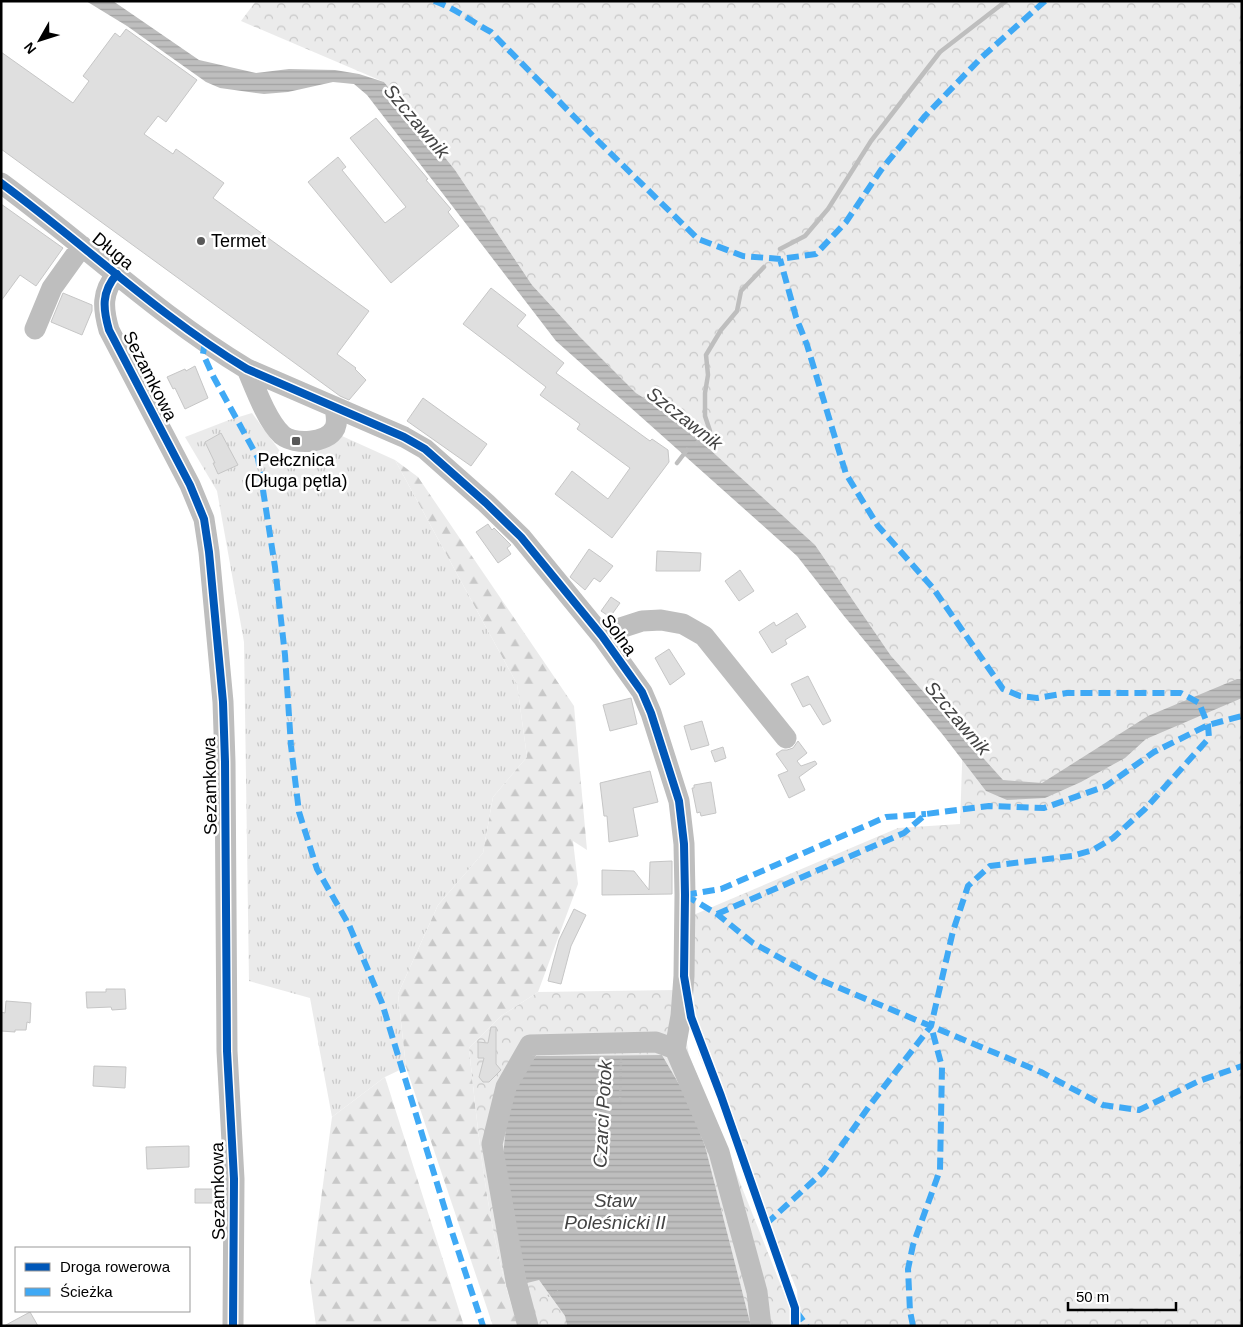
<svg xmlns="http://www.w3.org/2000/svg" width="1243" height="1327" viewBox="0 0 1243 1327" font-family="Arial,sans-serif">
<defs>
<pattern id="grass-tufts" width="24" height="20" patternUnits="userSpaceOnUse" patternTransform="scale(1.25)"><rect width="24" height="20" fill="#ebebeb"/><path d="M3 7l-1-3M5 7V3M7 7l1-3M15 17l-1-3M17 17v-4M19 17l1-3" fill="none" stroke="#c8c8c8"/></pattern>
<pattern id="forest-firs" width="22" height="20" patternUnits="userSpaceOnUse" patternTransform="scale(1.25)"><rect width="22" height="20" fill="#ebebeb"/><path d="M5 1l3.5 6h-7zM16 11l3.5 6h-7z" fill="#c8c8c8"/></pattern>
<pattern id="park-crowns" width="20" height="18" patternUnits="userSpaceOnUse" patternTransform="scale(1.25)"><rect width="20" height="18" fill="#ebebeb"/><path d="M2 6a3 3 0 1 1 6 0M12 15a3 3 0 1 1 6 0" fill="none" stroke="#c8c8c8"/></pattern>
<pattern id="water-rules" width="6" height="5" patternUnits="userSpaceOnUse" patternTransform="scale(1.25)"><rect width="6" height="5" fill="#bebebe"/><path d="M0 2.5h6" fill="none" stroke="#a2a2a2"/></pattern>
</defs>
<rect width="100%" height="100%" fill="#fff"/>
<!-- grass -->
<path fill="url(#grass-tufts)" d="M252 413 290 465 342 436 395 460 517 684 527 757 493 797 483 853 438 905 398 994 406 1067 385 1077 332 1117 310 998 249 981 244 642 217 491 185 437 229 420Z"/>
<!-- forest -->
<path fill="url(#forest-firs)" d="M395 460 418 477 574 706 587 850 573 841 578 884 538 992 501 1016 469 1048C479 1141 488 1237 518 1326H493L406 1067 398 994 438 905 483 853 493 797 527 757 517 684Z
M385 1077 464 1326H316L310 1282 332 1117Z"/>
<!-- park -->
<path fill="url(#park-crowns)" d="M256 1H1242V1326H799L797 1290 698 1052 692 978 691 916 898 828 960 824 963 737 674 417 636 393 580 337 532 285 455 170 384 82 241 21Z
M677 990 689 1055 790 1308V1326H751L705 1146 686 1096 662 1055 536 1056 539 1280 565 1316 567 1326H518C488 1237 479 1141 469 1048L501 1016 538 992Z"/>
<!-- water -->
<path fill="url(#water-rules)" d="M86 1H113L199 60 256 73 289 69 335 70 359 74 384 82 455 170 532 285 580 337 636 393 674 417 815 545 891 656 1003 780 1042 783 1148 716 1237 679H1242V698L1146 739 1125 758 1081 782 1045 798 1007 800 986 791 943 735 844 616 797 556 556 341 367 95 354 84 333 82 288 92 264 94 220 88 206 82 127 26Z
M662 1055 686 1096 705 1146 751 1326H567L565 1316 539 1280 527 1283 516 1243 502 1166 510 1089 536 1056Z"/>
<g fill="none" stroke-linecap="round" stroke-linejoin="round">
<!-- stream -->
<path stroke="#bebebe" stroke-width="4.5" d="M780 249 805 236 828 209 871 141 940 52 1006 1
M697 443 710 431 705 416V393L708 375 706 355 721 330 737 311 741 291 764 267
M677 463 687 450"/>
</g>
<!-- building -->
<path fill="#dfdfdf" stroke="#c6c6c6" d="M126 29 197 80 166 122 158 116 144 134 173 154 176 149 224 183 213 198 369 311 337 354 356 368 355 369 366 380 349 400 340 396 1 149V52L73 103 89 81 83 76 115 33 120 37Z
M376 118 428 179 426 180 451 209 448 212 459 226 391 283 308 182 338 157 346 167 342 170 385 223 406 207 350 138Z
M1 204 63 248 36 286 20 275 1 301Z
M491 288 526 315 517 326 564 363 556 373 650 441 652 439 668 450 669 462 612 538 555 494 572 471 608 499 630 468 577 429 580 424 540 395 546 387 463 324Z
M63 293 92 305V311L82 335 51 322Z
M195 366 208 398 185 409 175 388 173 389 167 377 185 369 186 371Z
M423 398 487 444 471 466 407 421Z
M221 433 238 465 218 474 213 463H215L205 442Z
M488 524 492 530 494 528 511 545 507 548 511 554 498 563 476 532Z
M589 549 613 566 600 582 594 578 585 590 570 577Z
M657 551 701 553 700 571H656Z
M740 570 754 591 739 601 725 581Z
M611 597 620 603 610 617 601 611Z
M797 613 806 627 785 640 787 644 772 653 759 632 774 622 776 626Z
M669 649 685 674 670 685 655 658Z
M808 676 831 721 823 725 810 704 803 707 791 684Z
M631 698 637 724 610 731 603 705Z
M702 721 709 745 691 750 684 726Z
M798 741 807 753 797 761 801 766 815 761 817 764 799 777 805 790 789 798 778 775 788 771 776 754 782 750H787L793 748Z
M723 747 726 758 715 762 711 751Z
M650 771 658 802 633 808 638 836 609 842 607 816H604L600 783Z
M711 782 716 813 701 816 700 812 697 813 692 788H694V785Z
M672 861V894L602 895V870L634 871 649 890 650 862Z
M574 909 586 915 571 946 561 984 548 981 559 940Z
M106 989H125L126 1009 112 1010 111 1007 87 1008 86 992H106Z
M6 1001 31 1003 30 1023 27 1022 26 1030H15V1032L1 1031V1012L5 1013Z
M491 1027H496V1064L501 1070 489 1082H483L479 1077 484 1058H478V1042L488 1043Z
M94 1066 126 1067 125 1088 93 1086Z
M189 1146V1167L147 1169 146 1147Z
M195 1189H215V1203H195Z
M30 1312 38 1326H4Z"/>
<g fill="none" stroke-linecap="round" stroke-linejoin="round">
<!-- path -->
<path stroke="#b9b9b9" stroke-width="2.5" stroke-dasharray="1 2.5" stroke-linecap="butt" d="M620 1105 621 1059
M548 1296 560 1289"/>
<!-- minor -->
<path stroke="#bebebe" stroke-width="21" d="M1 183C84 244 159 316 247 369L404 437 425 449 486 503 521 537 602 636 642 692 651 713 679 801 684 844 685 895 684 976 681 1016 675 1049 719 1152 757 1292 761 1326
M117 274C101 292 103 309 109 330L190 485 204 519 209 552 223 702 225 762 227 1051 234 1179 233 1326
M35 329 52 288 82 246
M247 369C255 388 267 421 282 435 295 445 327 444 335 428 338 421 336 415 335 408
M602 636 608 632 642 621 661 620 683 624 704 636 786 738
M528 1326 516 1281 492 1144 506 1087 530 1045 656 1042 675 1049"/>
<!-- quiet -->
<path stroke="#3fa9f5" stroke-width="6" stroke-dasharray="12 6" stroke-linecap="butt" d="M434 1C455 8 472 22 491 32L598 141 698 239 743 256 780 259 816 254 846 222 881 170 925 116 982 57 1045 1
M205 342 203 354 213 376 258 458 275 567 285 655 291 746 299 812 317 869 349 925 382 1003 450 1226 483 1326
M685 895 717 914 753 943 818 979 1041 1072 1103 1105 1139 1110 1199 1081 1242 1066
M685 895 721 889 886 817 926 814
M717 914 904 833 926 814 989 806 1044 808 1106 786 1154 752 1208 725 1242 716
M766 1224 823 1172 870 1105 931 1026 953 931 968 886 990 866 1072 856 1093 850 1113 838 1145 809 1209 738 1208 725 1199 703 1181 693H1067L1037 698 1020 696 1003 689 933 588 878 526 846 474 807 345 796 317 780 259
M796 1311 807 1326
M913 1326 910 1311 908 1269 913 1245 940 1170 942 1067 931 1026"/>
<!-- cycleway casing -->
<g stroke="#fff" stroke-width="11">
<path id="cycleway" d="M1 183C84 244 159 316 247 369L404 437 425 449 486 503 521 537 602 636 642 692 651 713 679 801 684 844 685 895 684 976 691 1017 721 1096 795 1308V1326
M117 274C101 292 103 309 109 330L190 485 204 519 209 552 223 702 225 762 227 1051 234 1179 233 1326"/>
</g>
<!-- cycleway -->
<use href="#cycleway" stroke="#0057b8" stroke-width="8"/>
</g>
<!-- markers -->
<g fill="#595959" stroke="#fff" stroke-width="2">
<circle cx="201" cy="241" r="5"/>
<rect x="291" y="436" width="10" height="10" rx="2.5"/>
</g>
<g text-anchor="middle" stroke-width="5" stroke-linejoin="round" paint-order="stroke">
<!-- poi labels -->
<g font-size="18" fill="#000" stroke="#fff" text-anchor="start">
<text x="211" y="247">Termet</text>
<text x="296" y="466" text-anchor="middle">Pełcznica<tspan x="296" dy="21">(Długa pętla)</tspan></text>
</g>
<!-- street labels -->
<g font-size="18" fill="#000" stroke="#fff">
<text transform="translate(113 251) rotate(39)" y="6">Długa</text>
<text transform="translate(150 376) rotate(63)" y="6">Sezamkowa</text>
<text transform="translate(619 635) rotate(54)" y="6">Solna</text>
<text transform="translate(210 786) rotate(-91)" y="6">Sezamkowa</text>
<text transform="translate(218 1191) rotate(-91)" y="6">Sezamkowa</text>
</g>
<!-- water labels -->
<g font-size="19" font-style="italic" fill="#434343" stroke="#fff">
<text transform="translate(417 121) rotate(50)" y="7">Szczawnik</text>
<text transform="translate(685 418) rotate(38)" y="7">Szczawnik</text>
<text transform="translate(958 718) rotate(50)" y="7">Szczawnik</text>
<text transform="translate(602 1114) rotate(-87)" y="7">Czarci Potok</text>
<text x="615" y="1207">Staw<tspan x="615" dy="22">Poleśnicki II</tspan></text>
</g>
</g>
<!-- border -->
<rect width="1243" height="1327" fill="none" stroke="#000000" stroke-width="5"/>
<!-- legend -->
<rect x="15" y="1247" width="175" height="65" fill="#ffffff" stroke="#999999"/>
<rect x="25" y="1263" width="25" height="8" fill="#0057b8" stroke="#999999"/>
<text x="60" y="1272" font-size="15" fill="#000000">Droga rowerowa</text>
<rect x="25" y="1288" width="25" height="8" fill="#3fa9f5" stroke="#999999"/>
<text x="60" y="1297" font-size="15" fill="#000000">Ścieżka</text>
<!-- north arrow -->
<g transform="translate(40 40) rotate(231)" stroke="#ffffff" stroke-width="4" paint-order="stroke">
<path d="M0-4L9 19L0 12L-9 19Z" fill="#000000"/>
<text y="-8" font-size="14" font-weight="bold" text-anchor="middle" fill="#000000">N</text>
</g>
<!-- scale -->
<path d="M1068 1302v8h108v-8" fill="none" stroke="#000000" stroke-width="2.5"/>
<text x="1076" y="1302" font-size="15" fill="#000000" stroke="#ffffff" stroke-width="4" paint-order="stroke">50 m</text>
</svg>
